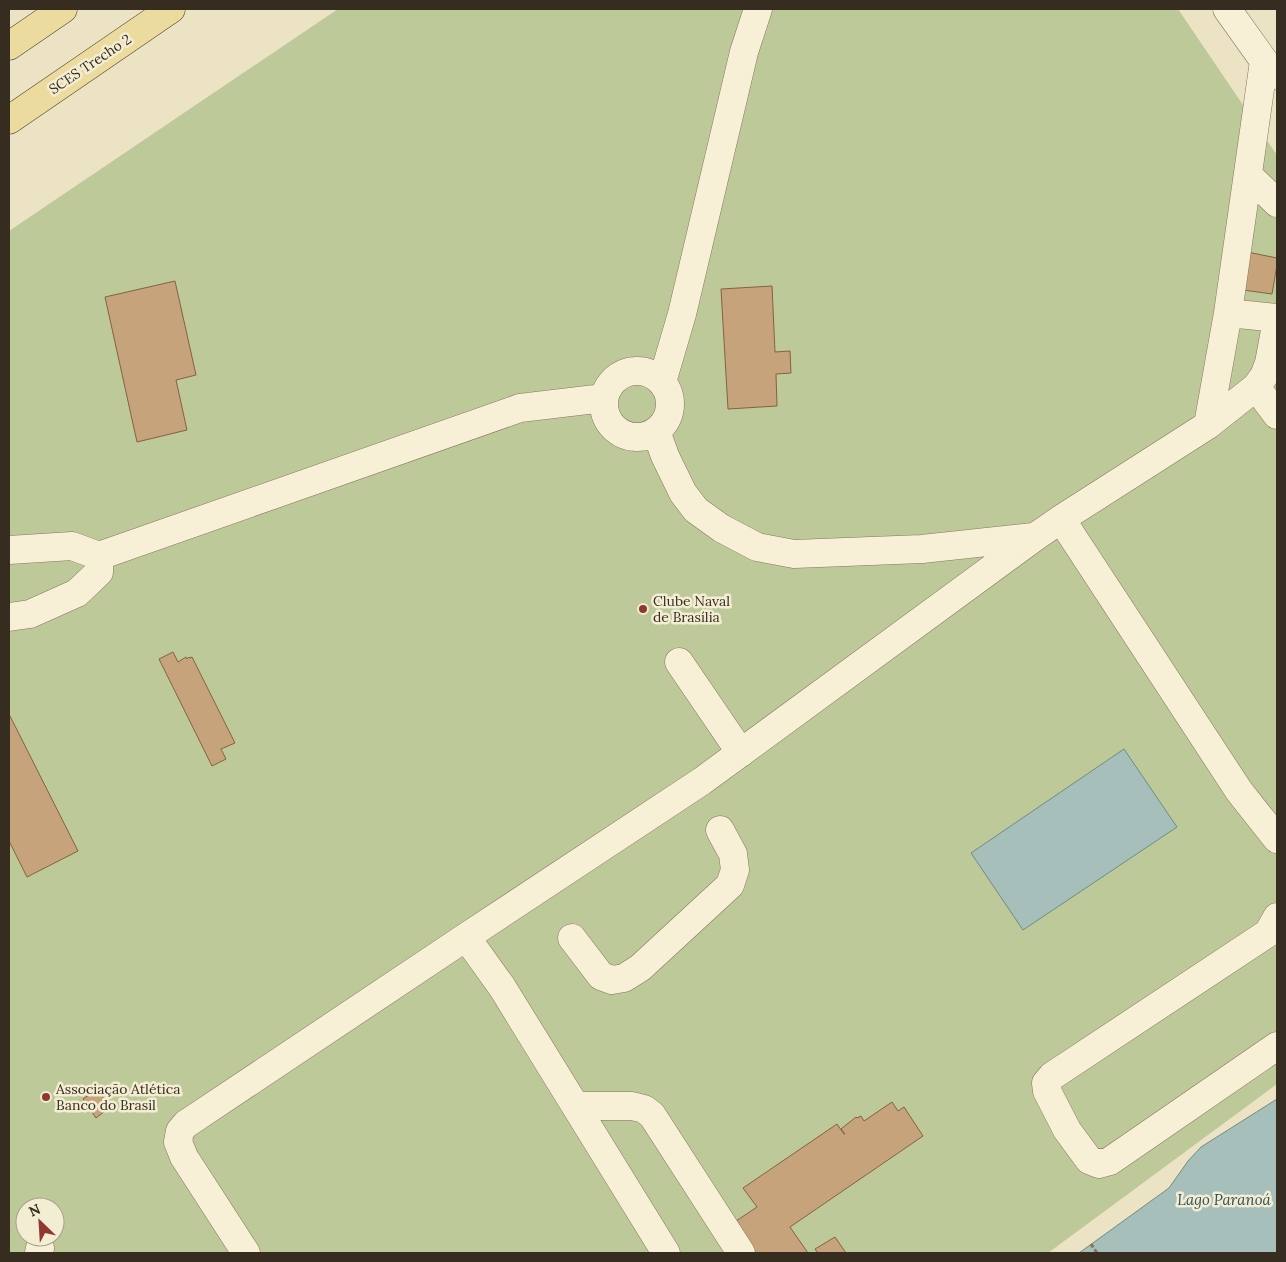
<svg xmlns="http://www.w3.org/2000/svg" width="1286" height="1262" viewBox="0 0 1286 1262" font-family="Lora,serif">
<rect width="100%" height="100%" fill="#ebe3c4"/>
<!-- green -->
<path fill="#bec999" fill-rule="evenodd" d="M338 9H1178L1277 155V1084L1048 1253H9V231ZM25 1207H55V1237H25Z"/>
<!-- water -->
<path fill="#a6bfba" stroke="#6d8c87" d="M1124 749 1177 827 1023 930 971 853Z
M1277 1099V1253H1079L1169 1188 1188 1161 1201 1147Z"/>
<!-- building -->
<path fill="#c7a37c" stroke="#826243" d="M1242 251 1277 258V265L1272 294 1236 289Z
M175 281 196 375 176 380 187 430 137 442 105 297Z
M772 286 775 352 790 351 791 373 776 374 777 406 728 409 721 289Z
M173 652 178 662 186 657 187 659 189 657 190 658 192 657 235 743 221 749 226 759 212 766 159 659Z
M10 716 78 851 27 877 9 841V717Z
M97 1089 110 1107 96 1118 83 1099Z
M892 1102 898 1111 904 1107 923 1136 790 1227 808 1253H754L733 1223 757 1207 743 1188 837 1124 844 1134H845L841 1129 856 1117 857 1118 861 1116 864 1121Z
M835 1237 846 1253H818L815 1249Z"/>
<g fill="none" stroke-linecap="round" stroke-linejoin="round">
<!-- minor casing -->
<g stroke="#85755c" stroke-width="29">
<path id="minor" d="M1227 9 1274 75
M1248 175 1277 203
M1228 313 1277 318
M604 404a33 33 0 1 1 66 0a33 33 0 1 1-66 0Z
M662 382 682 314 744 52 758 9
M1256 387 1277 415
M1208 425 1228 313 1264 61
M656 431 665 456 683 493 696 510 721 528 757 547 794 554 922 549 1033 537
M1061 519 1239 791 1277 839
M9 550 72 546 99 556 520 408 604 398
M9 617 30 614 77 593 99 572V556
M679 662 741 753
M1277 917 1268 933 1052 1076 1046 1083 1047 1091 1067 1130 1089 1160 1099 1164 1110 1161 1277 1046
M466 937 502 987 666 1253
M572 938 601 976 612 980 624 978 640 968 730 885 735 870 733 854 720 830
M576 1106H632L644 1109 652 1115 741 1253
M39 1253 40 1248
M246 1253 184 1157 178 1142 180 1131 186 1124 466 937 702 781 1035 537 1061 519 1208 425 1256 387 1264 376 1269 363 1277 320"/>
</g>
<!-- major casing -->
<g stroke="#534330" stroke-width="29">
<path id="major" d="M9 46 63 9
M9 120 171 9"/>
</g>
<!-- path -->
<path stroke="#85755c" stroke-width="3" stroke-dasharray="4 2.5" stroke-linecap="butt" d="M1091 1244 1097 1253"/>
<!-- minor -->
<use href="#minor" stroke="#f7f0d7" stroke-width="28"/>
<!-- major -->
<use href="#major" stroke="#ecdb9e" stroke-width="28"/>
</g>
<!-- markers -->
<g fill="#90382f" stroke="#f3edd3" stroke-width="2">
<circle cx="643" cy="609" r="5"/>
<circle cx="46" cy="1097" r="5"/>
</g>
<g text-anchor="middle" stroke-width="5" stroke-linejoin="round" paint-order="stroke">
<!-- street labels -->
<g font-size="14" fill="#362c1f" stroke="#f3edd3">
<text transform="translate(90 64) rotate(-34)" y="5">SCES Trecho 2</text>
</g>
<!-- poi labels -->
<g font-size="14" fill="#362c1f" stroke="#f3edd3" text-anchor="start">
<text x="653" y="606">Clube Naval<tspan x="653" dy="16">de Brasília</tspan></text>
<text x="56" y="1094">Associação Atlética<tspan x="56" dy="16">Banco do Brasil</tspan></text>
</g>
<!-- water labels -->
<g font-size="15" font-style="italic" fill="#2f5354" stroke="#f3edd3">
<text x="1224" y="1205">Lago Paranoá</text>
</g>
</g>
<!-- border -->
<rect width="1286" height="1262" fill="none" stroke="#362c1f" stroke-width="20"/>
<!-- north arrow -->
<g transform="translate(40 1222) rotate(335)"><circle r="24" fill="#f3edd3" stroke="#a7a08b"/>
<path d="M0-4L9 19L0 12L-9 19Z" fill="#90382f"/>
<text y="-8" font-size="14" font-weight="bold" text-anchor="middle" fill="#362c1f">N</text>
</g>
</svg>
